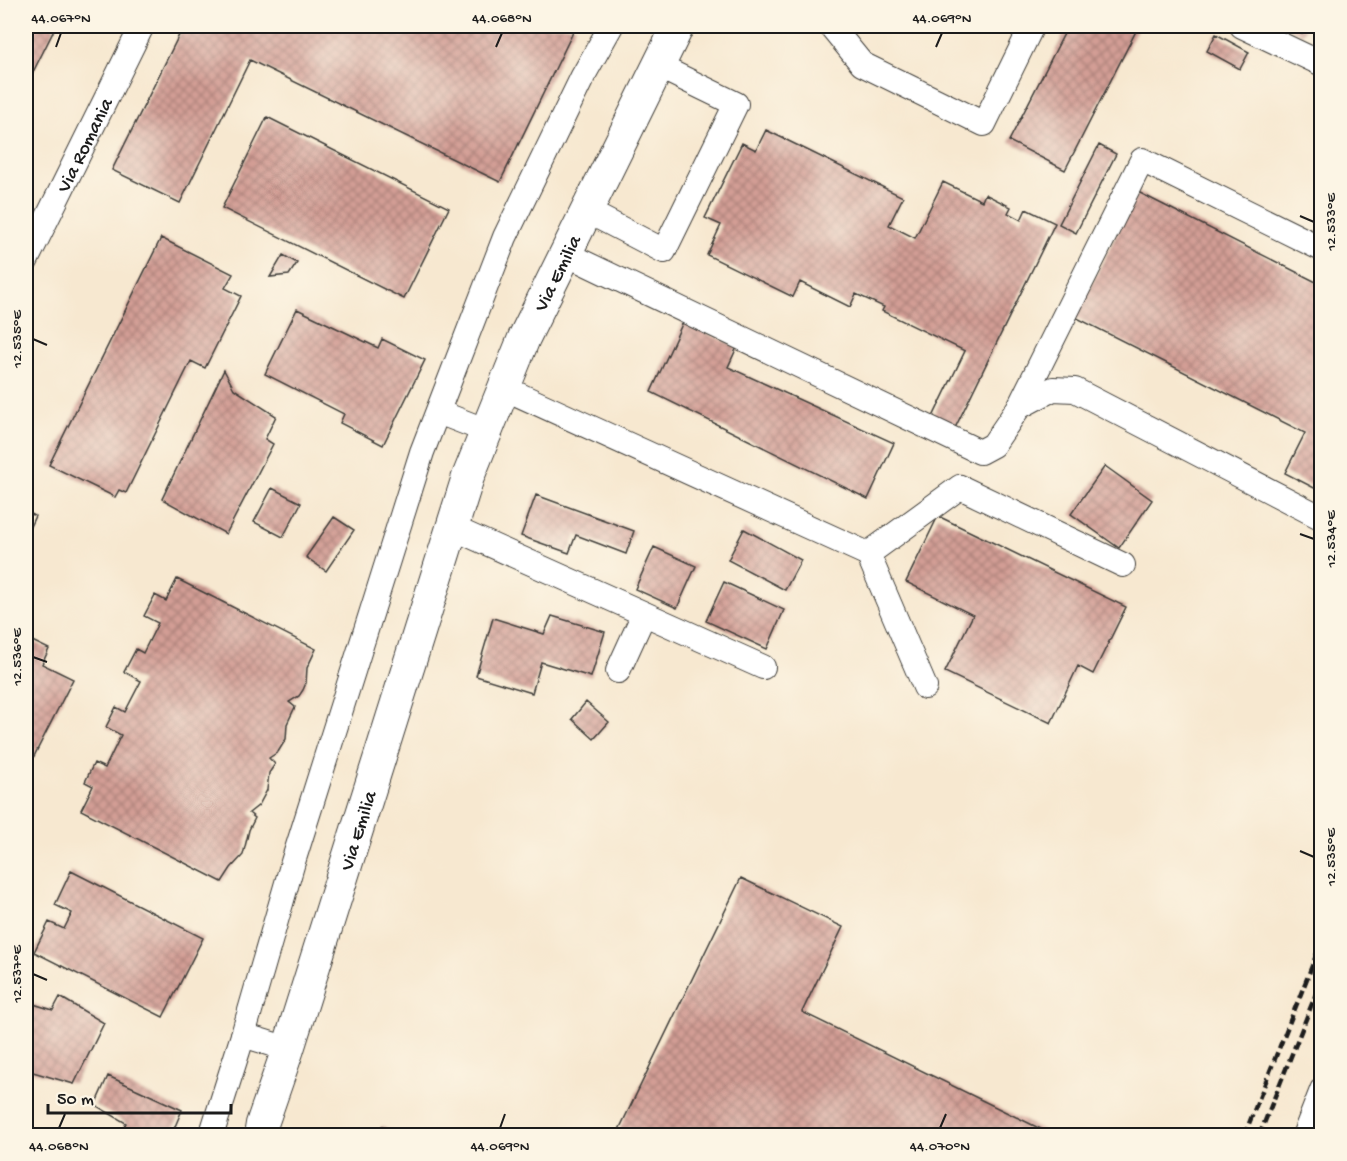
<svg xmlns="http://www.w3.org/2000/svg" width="1347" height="1161" viewBox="0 0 1347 1161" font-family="'Gochi Hand',sans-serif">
<defs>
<pattern id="building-cross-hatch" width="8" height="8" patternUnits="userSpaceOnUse" patternTransform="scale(1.5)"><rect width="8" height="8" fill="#d39e95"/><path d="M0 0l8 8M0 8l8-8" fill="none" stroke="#aa8079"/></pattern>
</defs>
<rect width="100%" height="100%" fill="#fcf5e5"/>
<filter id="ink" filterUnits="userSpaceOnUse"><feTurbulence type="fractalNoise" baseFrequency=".0167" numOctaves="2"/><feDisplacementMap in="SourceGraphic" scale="12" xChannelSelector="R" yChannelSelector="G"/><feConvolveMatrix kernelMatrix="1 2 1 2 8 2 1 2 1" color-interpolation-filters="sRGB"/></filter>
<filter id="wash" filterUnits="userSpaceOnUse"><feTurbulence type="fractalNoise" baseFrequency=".008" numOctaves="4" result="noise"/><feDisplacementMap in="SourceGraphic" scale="24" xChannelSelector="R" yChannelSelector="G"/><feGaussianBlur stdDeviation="1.35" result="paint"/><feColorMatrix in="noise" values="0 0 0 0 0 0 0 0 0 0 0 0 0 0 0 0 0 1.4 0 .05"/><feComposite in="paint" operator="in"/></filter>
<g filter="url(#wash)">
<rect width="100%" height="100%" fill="#f7e8d0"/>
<g id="blocks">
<!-- building -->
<path fill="url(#building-cross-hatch)" d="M26 26H51L55 28 26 86Z
M165 26H576L500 182 250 60 180 203 112 170 180 33Z
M1068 26H1130L1137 29 1065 170 1009 141Z
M1283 26H1307L1302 34Z
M1216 34 1249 52 1240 69 1207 51Z
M267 117 449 208 404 299 222 208Z
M766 130 903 197 889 225 915 238 943 182 982 201 985 194 1011 207 1008 213 1021 220 1026 209 1055 223 955 428 933 417 965 351 882 311 884 307 856 294 850 307 800 282 793 297 707 255 721 225 705 218 742 143 756 150Z
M1099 145 1116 154 1076 233 1059 224Z
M1138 192 1322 285V492L1285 473 1305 433 1075 317Z
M161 238 233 274 225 288 241 296 205 368 191 361 126 493 119 490 115 497 49 465Z
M283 255 297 263 289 275 270 277Z
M297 309 378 348 382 339 425 360 383 445 340 423 344 414 265 374Z
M683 322 737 347 728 367 894 443 868 499 651 392Z
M224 370 234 389 276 416 265 439 273 444 226 534 162 499Z
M1105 466 1152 500 1119 548 1071 514Z
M272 488 301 503 283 537 254 522Z
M536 495 634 531 626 554 576 535 569 553 521 536Z
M26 511 35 516 26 535Z
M938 516 1126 607 1093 674 1078 666 1051 723 945 672 973 615 906 582Z
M334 517 354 530 326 571 306 557Z
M744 529 801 560 785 590 728 560Z
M654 547 696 566 677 608 635 589Z
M177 579 316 649 307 668 306 683 303 690 299 696 289 702 295 707 287 724 286 739 278 752 269 758 275 764 269 773 267 790 259 805 249 813 255 818 249 830 243 855 231 868 222 882 81 810 93 786 85 782 94 763 105 768 121 735 106 727 116 707 125 712 141 681 124 672 136 649 143 653 158 623 144 616 155 595 166 601Z
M724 582 784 610 767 649 706 621Z
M552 616 605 632 591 677 541 662 532 693 476 676 493 618 544 634Z
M26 638 49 649 42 664 73 679 28 768 26 767Z
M586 702 609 722 594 739 572 719Z
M71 871 203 938 163 1017 34 952 49 922 64 929 72 913 55 905Z
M741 878 843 927 802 1012 1055 1136H616Z
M60 997 104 1023 74 1084 26 1070V1012L30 1003 53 1010Z
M108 1076 182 1110 171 1136H120L126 1123 95 1105Z
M382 1126 403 1136H377Z"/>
</g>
</g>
<g filter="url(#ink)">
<use href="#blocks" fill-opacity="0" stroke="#3d3b37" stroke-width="1.5"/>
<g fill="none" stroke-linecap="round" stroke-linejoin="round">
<!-- minor casing -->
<g stroke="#3d3b37" stroke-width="26">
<g id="minor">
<path d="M831 26 862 64 984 124 1032 26"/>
<path d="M1242 26 1322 64"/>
<path d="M587 211 664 251 736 104 658 66"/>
<path d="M566 254 980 452 993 445 1019 407 1142 160 1322 249"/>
<path id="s1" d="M26 261 142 26"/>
<path d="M504 388 868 554 925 687"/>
<path d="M1019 407 1053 389 1075 390 1322 518"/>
<path d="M438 412 487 431"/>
<path d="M453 528 763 667"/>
<path d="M868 554 960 487 1123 565"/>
<path d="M618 671 644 614"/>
<path d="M243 1035 288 1049"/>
<path d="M211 1136 243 1035 293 862 422 452 505 237 583 76 611 26"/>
<path d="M1304 1136 1322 1090"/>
</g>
</g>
<!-- major casing -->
<g stroke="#3d3b37" stroke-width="34">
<g id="major">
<path id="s2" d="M260 1136 262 1124 288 1049 468 477 524 338 678 26"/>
</g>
</g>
<!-- minor -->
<use href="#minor" stroke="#fff" stroke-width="24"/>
<!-- major -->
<use href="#major" stroke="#fff" stroke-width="32"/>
<!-- rail -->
<path stroke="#1c1c1c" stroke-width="4.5" stroke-dasharray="9 4.5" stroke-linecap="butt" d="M1244 1136 1322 941
M1259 1136 1322 979"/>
</g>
</g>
<!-- ticks -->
<path fill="none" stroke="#1c1c1c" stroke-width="2" d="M56 47 61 33M496 47 502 33M936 47 942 33M1300 216 1314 222M33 339 47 345M1300 534 1314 539M33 657 47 662M1300 851 1314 857M33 974 47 980M59 1128 65 1114M500 1128 505 1114M940 1128 946 1114"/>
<g text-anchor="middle" stroke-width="6" stroke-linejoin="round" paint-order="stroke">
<!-- street labels -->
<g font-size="20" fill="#1c1c1c" stroke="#fcf5e5">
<text dy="7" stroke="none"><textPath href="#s1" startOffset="130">Via Romania</textPath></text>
<text dy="7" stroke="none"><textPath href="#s2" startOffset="914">Via Emilia</textPath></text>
<text dy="7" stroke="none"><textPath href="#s2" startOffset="321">Via Emilia</textPath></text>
</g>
</g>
<!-- margin -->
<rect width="1347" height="1161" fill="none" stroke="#fcf5e5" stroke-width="66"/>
<!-- scale -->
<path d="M48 1104v9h183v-9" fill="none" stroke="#1c1c1c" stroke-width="3"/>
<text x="57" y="1104" font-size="18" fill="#1c1c1c" stroke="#fcf5e5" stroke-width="4.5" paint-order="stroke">50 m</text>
<rect x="33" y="33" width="1281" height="1095" fill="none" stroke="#1c1c1c" stroke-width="2"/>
<g font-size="15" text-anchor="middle" fill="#1c1c1c">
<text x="61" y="22">44.067°N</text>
<text x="502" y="22">44.068°N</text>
<text x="942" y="22">44.069°N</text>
<text transform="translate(1330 222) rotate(-90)" y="5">12.533°E</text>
<text transform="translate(16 339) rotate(-90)" y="5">12.535°E</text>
<text transform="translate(1330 539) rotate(-90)" y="5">12.534°E</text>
<text transform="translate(16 657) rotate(-90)" y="5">12.536°E</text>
<text transform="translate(1330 857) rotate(-90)" y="5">12.535°E</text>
<text transform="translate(16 974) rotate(-90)" y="5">12.537°E</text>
<text x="59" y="1150">44.068°N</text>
<text x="500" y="1150">44.069°N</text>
<text x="940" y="1150">44.070°N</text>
</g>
</svg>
